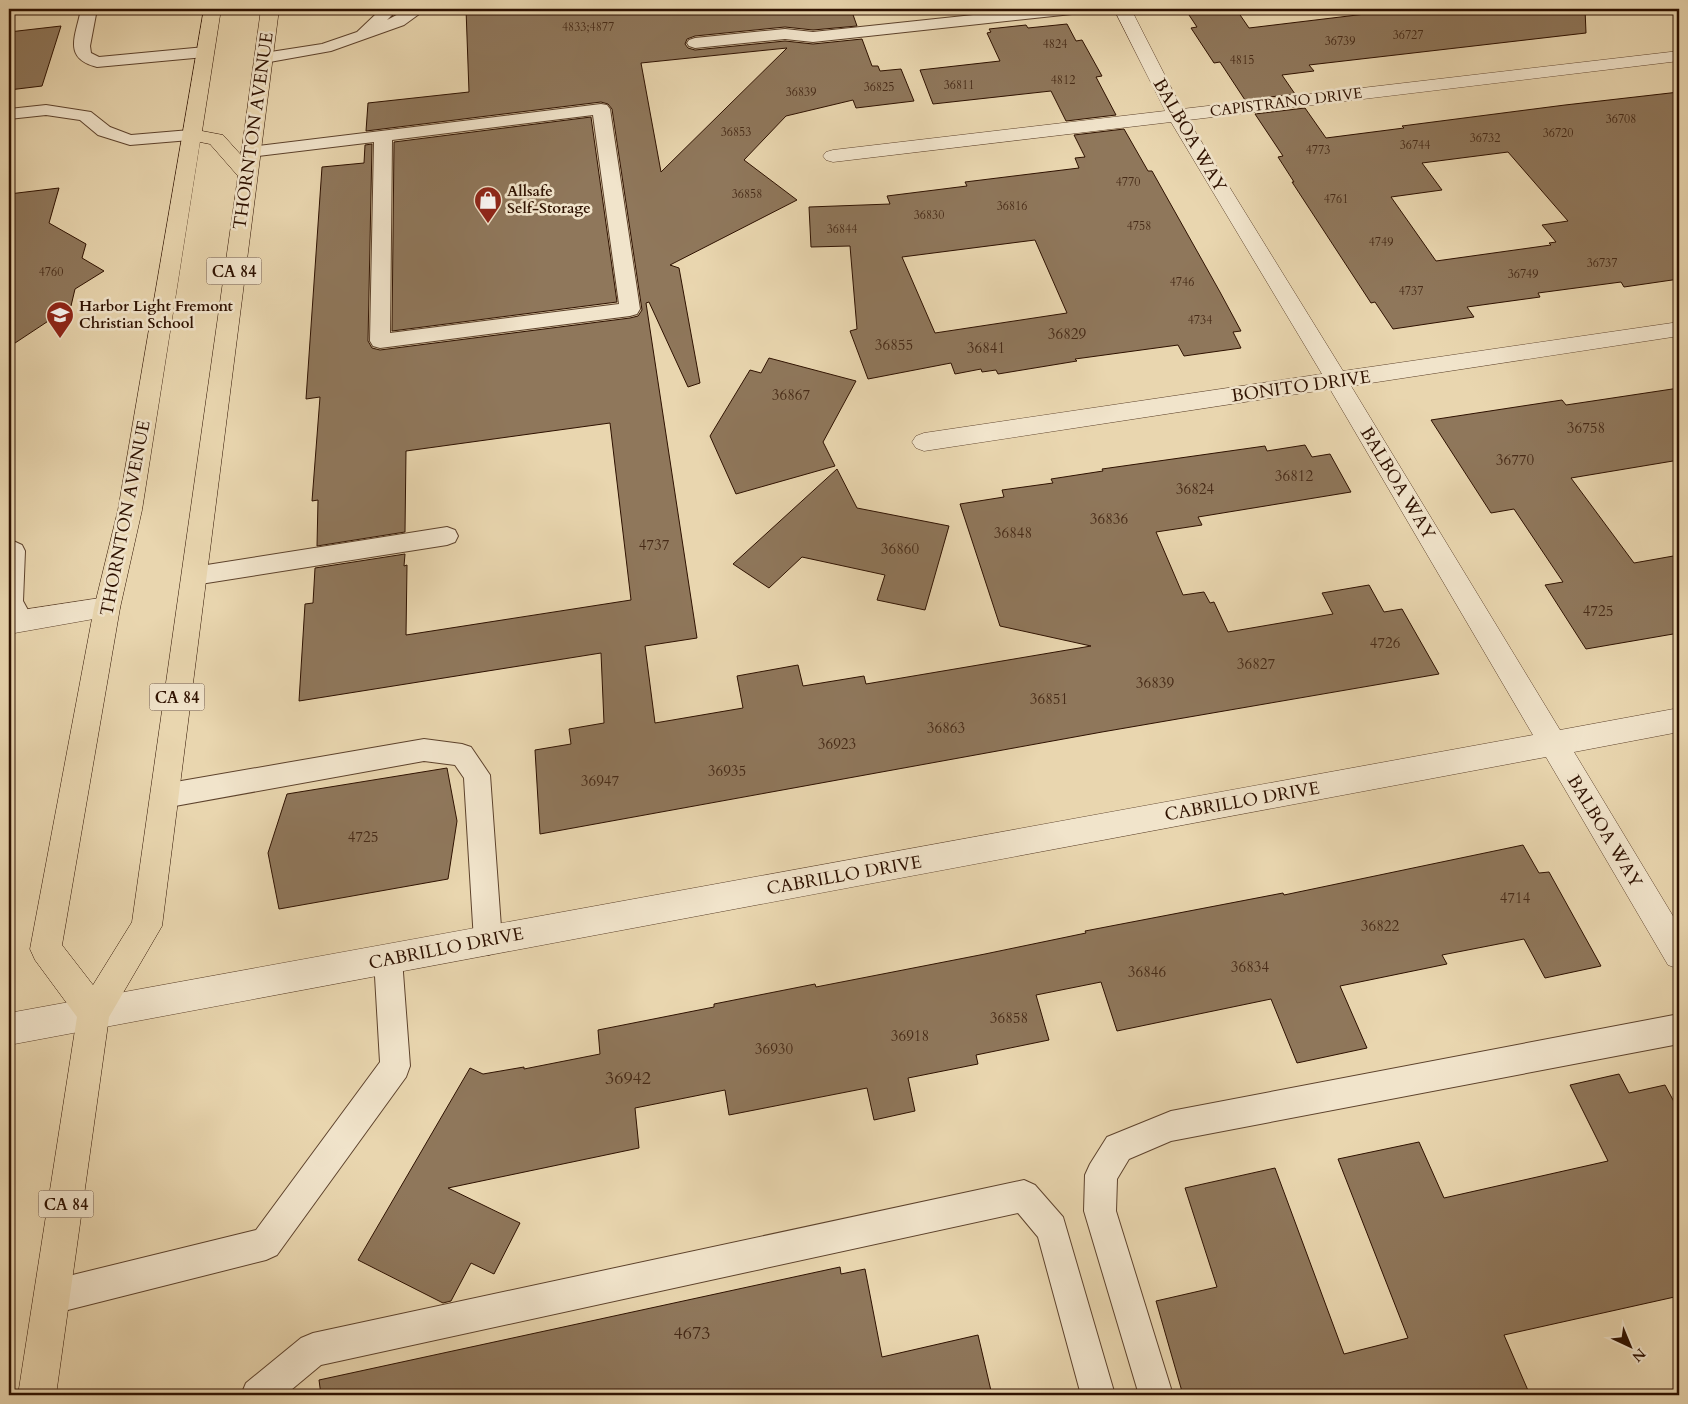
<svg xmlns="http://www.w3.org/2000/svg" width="1688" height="1404" viewBox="0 0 1688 1404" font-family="Cardo,serif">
<rect width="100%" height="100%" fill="#e9d6af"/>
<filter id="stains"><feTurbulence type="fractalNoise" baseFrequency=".004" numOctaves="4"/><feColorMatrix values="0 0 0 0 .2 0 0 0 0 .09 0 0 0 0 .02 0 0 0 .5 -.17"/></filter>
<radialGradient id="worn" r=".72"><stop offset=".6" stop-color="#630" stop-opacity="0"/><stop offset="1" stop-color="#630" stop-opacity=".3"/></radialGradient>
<!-- building -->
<path fill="#8f775b" stroke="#2e1100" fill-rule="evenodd" d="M466 9H851L857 26 813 30 785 27 695 36 687 39 685 44 688 48 695 50 785 41 813 44 862 39 872 66H878L880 71 901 69 914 101 856 108 853 100 786 116 744 160 797 200 670 265 679 268 700 383 688 387 649 302 646 303 697 638 645 646 655 723 743 708 737 676 798 665 803 686 864 676 866 684 1091 646 1000 626 960 504 1004 497 1002 490 1053 483 1051 479 1103 471 1102 469 1265 446 1267 451 1305 445 1312 457 1330 454 1351 492 1198 517 1202 525 1156 532 1183 595 1204 592 1210 603 1214 602 1228 632 1333 614 1322 593 1369 585 1384 612 1402 609 1439 674 1102 732 540 834 535 750 571 744 569 729 604 723 601 653 299 701 305 604 313 603 315 568 405 554 404 566 407 565 406 635 631 600 610 423 406 451 405 532 317 546 318 500 312 501 320 397 306 399 322 167 364 163 365 145 372 144 368 341 372 348 380 350 630 318 638 316 642 310 612 109 608 104 601 102 366 131 368 103 469 92ZM787 48 661 172 641 63Z
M1185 9H1236L1249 28 1407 9H1585L1586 33 1309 65 1314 71 1282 75 1295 94 1245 100 1220 62 1214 63 1191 28 1197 27Z
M1067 24 1076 41 1082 40 1102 76 1096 77 1116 115 1066 121 1051 91 933 104 920 70 1000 61 987 33 991 32 989 29 1026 25 1028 28Z
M61 26 42 86 9 90V32Z
M1679 92V279L1624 287 1621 282 1538 293 1540 297 1467 307 1474 317 1393 329 1375 302 1371 303 1292 182H1294L1278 157 1283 156 1255 114 1305 108 1326 138 1404 128 1402 126 1565 105ZM1508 152 1568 221 1542 225 1556 242 1549 243 1551 245 1436 261 1391 197 1442 190 1422 163Z
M591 117 617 302 392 331 394 142Z
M1124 129 1148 171H1152L1220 292 1241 331 1233 332 1241 348 1184 356 1178 345 1075 359 1077 361 998 374 996 370 982 372 981 369 955 374 951 363 868 379 850 331 857 329 850 246 811 247 809 207 890 204 887 196 967 186 965 182 1079 168 1075 158 1085 157 1074 135ZM1035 240 1067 313 935 333 902 257Z
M59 188 49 223 86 244 82 258 104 271 75 289 71 306 9 347V194Z
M769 358 856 381 823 442 835 466 736 494 710 436 750 370 761 373Z
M1679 388V460L1571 478 1634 563 1679 555V633L1586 649 1545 585 1563 582 1514 509 1491 513 1431 420 1562 400 1566 405Z
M837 469 857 508 949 526 925 610 877 600 885 575 802 557 769 588 733 564Z
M447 768 457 821 448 879 279 909 268 853 287 794Z
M1523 845 1539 873 1549 872 1601 966 1545 978 1524 939 1442 955 1447 964 1340 986 1367 1048 1297 1063 1271 999 1117 1031 1101 982 1036 995 1049 1040 976 1055 978 1064 908 1078 915 1111 874 1120 867 1088 729 1115 725 1090 635 1108 639 1148 448 1188 520 1223 494 1274 471 1263 451 1301 443 1303 358 1260 470 1068 483 1074 524 1067V1069L600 1054 598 1030 714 1007V1004L815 984 816 987 985 954 1086 933 1085 931 1283 893 1284 895Z
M1619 1074 1629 1093 1665 1085 1679 1111V1296L1504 1335 1530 1395H1183L1156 1301 1217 1287 1185 1188 1275 1168 1344 1354 1408 1338 1338 1159 1419 1142 1444 1198 1608 1161 1570 1085Z
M840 1267 841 1274 865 1269 882 1357 978 1335 992 1395H321L319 1380Z"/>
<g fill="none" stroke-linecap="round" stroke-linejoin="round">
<!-- lane casing -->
<g stroke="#5d422c" stroke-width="2">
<path id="lane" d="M81 9H97L90 46 91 53 99 57 205 47 211 49 213 52 211 55 205 57 97 67C62 58 76 36 81 9Z
M377 9H393V14L387 20 408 9H426L404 25 331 51 264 63 258 61 256 58 258 55 264 53 322 44 357 32 377 13Z
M1031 9H1080L1078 12 1072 14 813 42 785 39 695 48 689 46 687 43 689 40 695 38 785 29 813 32Z
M601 104 607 105 610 109 640 309 637 314 630 316 380 348 373 346 370 341 374 142 250 157 244 156 241 152 244 148 250 147ZM593 115 619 304 390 333 392 140Z
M46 105 91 112 110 127 131 135 190 130 196 131 199 135 196 139 190 140 130 145 98 135 80 120 46 115 9 119V109Z
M447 527 455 530 458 536 455 542 447 545 194 585 186 583 182 576 186 569 194 567Z
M9 539 22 545 25 551 23 601 34 621 30 628 22 631 14 628 9 619Z
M424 739 462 744 471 747 490 775 502 941 498 951 488 955 478 951 474 941 464 778 455 765 424 761 164 808 155 804 151 796 155 788 164 784Z
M388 945 398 949 402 959 410 1066 406 1077 277 1255 266 1260 52 1314 40 1309 35 1297 40 1285 52 1280 256 1230 380 1062 374 959 378 949Z
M1679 1014V1044L1171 1141 1129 1159 1117 1179 1116 1211 1173 1395H1139L1084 1211 1085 1175 1090 1164 1107 1137 1171 1111Z
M1024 1180 1035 1185 1063 1217 1115 1395H1081L1038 1237 1018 1213 321 1365 285 1395H241L246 1383 301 1338 313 1333Z"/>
</g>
<!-- street casing -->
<g stroke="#5d422c" stroke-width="1">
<path id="street" d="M1114 9H1131L1182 109 1679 51V61L1188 120 1343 371 1679 322V336L1351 386 1560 730 1679 708V732L1574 752 1679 926V969L1668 965 1546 757 9 1045V1013L1533 735 1330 389 924 451 916 448 912 442 916 436 924 433 1322 374 1171 122 833 162 826 160 823 156 826 152 833 150 1165 111Z
M107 597 116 601 120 608 116 615 9 634V612Z"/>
</g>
<!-- primary casing -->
<g stroke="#2e1100" stroke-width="1">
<path id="primary" d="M204 9H221L202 131 223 135 241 155 261 9H279L162 926 109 1017 56 1395H18L77 1017 35 960 30 949 94 608 118 510ZM200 142 210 144 238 176 132 922 93 985 62 945 120 608 142 510Z"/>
</g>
<!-- lane -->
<use href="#lane" fill="#f1e4cb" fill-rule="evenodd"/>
<!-- street -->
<use href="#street" fill="#f1e4cb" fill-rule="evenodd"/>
<!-- primary -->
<use href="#primary" fill="#e9d6af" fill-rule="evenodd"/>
</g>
<!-- icons -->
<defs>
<g id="shop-pin" transform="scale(1.4375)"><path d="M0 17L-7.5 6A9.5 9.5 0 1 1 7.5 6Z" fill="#8f2418" stroke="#f1e4cb"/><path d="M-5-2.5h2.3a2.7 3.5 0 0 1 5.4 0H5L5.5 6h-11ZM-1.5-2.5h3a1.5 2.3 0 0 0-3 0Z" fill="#fff"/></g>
<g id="school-pin" transform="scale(1.4375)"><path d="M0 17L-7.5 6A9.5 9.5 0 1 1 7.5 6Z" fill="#8f2418" stroke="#f1e4cb"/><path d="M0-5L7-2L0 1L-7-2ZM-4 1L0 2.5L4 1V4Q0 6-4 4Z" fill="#fff"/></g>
</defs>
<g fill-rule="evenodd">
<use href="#shop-pin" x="488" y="200"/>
<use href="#school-pin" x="60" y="315"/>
</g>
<g text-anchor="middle" stroke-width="5" stroke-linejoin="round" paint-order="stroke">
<!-- far-number labels -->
<g font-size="12" fill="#462a17">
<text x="588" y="31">4833;4877</text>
<text x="1408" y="39">36727</text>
<text x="1340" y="45">36739</text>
<text x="1055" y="48">4824</text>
<text x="1242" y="64">4815</text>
<text x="1063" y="84">4812</text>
<text x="959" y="89">36811</text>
<text x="879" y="91">36825</text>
<text x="801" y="96">36839</text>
<text x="1621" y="123">36708</text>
<text x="736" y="136">36853</text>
<text x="1558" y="137">36720</text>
<text x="1485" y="142">36732</text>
<text x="1415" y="149">36744</text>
<text x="1318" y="154">4773</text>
<text x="1128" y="186">4770</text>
<text x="747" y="198">36858</text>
<text x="1336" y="203">4761</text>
<text x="1012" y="210">36816</text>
<text x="929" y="219">36830</text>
<text x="1139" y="230">4758</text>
<text x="842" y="233">36844</text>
<text x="1381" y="246">4749</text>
<text x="1602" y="267">36737</text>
<text x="51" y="276">4760</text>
<text x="1523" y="278">36749</text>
<text x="1182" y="286">4746</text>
<text x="1411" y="295">4737</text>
<text x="1200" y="324">4734</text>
</g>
<!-- far-street labels -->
<g font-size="15" fill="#2e1100" stroke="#f1e4cb">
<text transform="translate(1286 102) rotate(-7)" y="5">CAPISTRANO DRIVE</text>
</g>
<!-- far-poi labels -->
<g font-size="15" font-weight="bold" fill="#2e1100" stroke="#f1e4cb" text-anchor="start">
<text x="507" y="196">Allsafe<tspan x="507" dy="17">Self-Storage</tspan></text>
<text x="79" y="311">Harbor Light Fremont<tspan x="79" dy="17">Christian School</tspan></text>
</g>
<!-- number labels -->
<g font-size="15" fill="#462a17">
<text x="1067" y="339">36829</text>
<text x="894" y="350">36855</text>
<text x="986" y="353">36841</text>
<text x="791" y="400">36867</text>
<text x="1586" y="433">36758</text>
<text x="1515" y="465">36770</text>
<text x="1294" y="481">36812</text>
<text x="1195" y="494">36824</text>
<text x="1109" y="524">36836</text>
<text x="1013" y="538">36848</text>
<text x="654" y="550">4737</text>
<text x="900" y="554">36860</text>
<text x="1598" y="616">4725</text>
<text x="1385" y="648">4726</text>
<text x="1256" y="669">36827</text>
<text x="1155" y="688">36839</text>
<text x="1049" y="704">36851</text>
<text x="946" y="733">36863</text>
<text x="837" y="749">36923</text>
<text x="727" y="776">36935</text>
<text x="600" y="786">36947</text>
<text x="363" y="842">4725</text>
<text x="1515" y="903">4714</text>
<text x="1380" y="931">36822</text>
<text x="1250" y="972">36834</text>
<text x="1147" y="977">36846</text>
<text x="1009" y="1023">36858</text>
<text x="910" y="1041">36918</text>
<text x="774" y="1054">36930</text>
</g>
<!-- shield labels -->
<g fill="#f1e4cb" stroke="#68503d" stroke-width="1">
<rect x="206.5" y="257.5" width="55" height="27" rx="4"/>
<rect x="149.5" y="683.5" width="55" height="27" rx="4"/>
<rect x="38.5" y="1190.5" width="55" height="27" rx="4"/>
</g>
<g font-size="16" font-weight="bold" fill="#2e1100">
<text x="234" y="277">CA 84</text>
<text x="177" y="703">CA 84</text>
<text x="66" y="1210">CA 84</text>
</g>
<!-- street labels -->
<g font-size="18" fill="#2e1100" stroke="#f1e4cb">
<text transform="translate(253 131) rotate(-82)" y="6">THORNTON AVENUE</text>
<text transform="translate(1190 135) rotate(60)" y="6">BALBOA WAY</text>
<text transform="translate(1301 386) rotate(-8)" y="6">BONITO DRIVE</text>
<text transform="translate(1398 483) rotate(59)" y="6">BALBOA WAY</text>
<text transform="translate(125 518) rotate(-79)" y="6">THORNTON AVENUE</text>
<text transform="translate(1242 801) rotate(-10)" y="6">CABRILLO DRIVE</text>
<text transform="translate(1605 831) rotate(59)" y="6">BALBOA WAY</text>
<text transform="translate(844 875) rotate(-10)" y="6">CABRILLO DRIVE</text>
<text transform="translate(446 948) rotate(-11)" y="6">CABRILLO DRIVE</text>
</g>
<!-- near-number labels -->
<g font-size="18" fill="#462a17">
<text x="628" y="1084">36942</text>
<text x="692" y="1339">4673</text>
</g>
</g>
<!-- margin -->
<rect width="1688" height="1404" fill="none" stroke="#e9d6af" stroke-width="30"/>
<rect x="10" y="10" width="1668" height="1384" fill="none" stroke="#2e1100" stroke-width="2.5"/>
<rect x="15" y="15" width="1658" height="1374" fill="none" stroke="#2e1100"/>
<!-- north arrow -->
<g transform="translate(1630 1346) rotate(136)" stroke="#f1e4cb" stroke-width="4" paint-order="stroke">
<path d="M0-4L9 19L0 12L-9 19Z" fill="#2e1100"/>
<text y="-8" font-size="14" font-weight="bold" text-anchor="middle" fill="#2e1100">N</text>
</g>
<rect width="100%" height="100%" filter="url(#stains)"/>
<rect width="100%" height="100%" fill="url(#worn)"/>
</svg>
